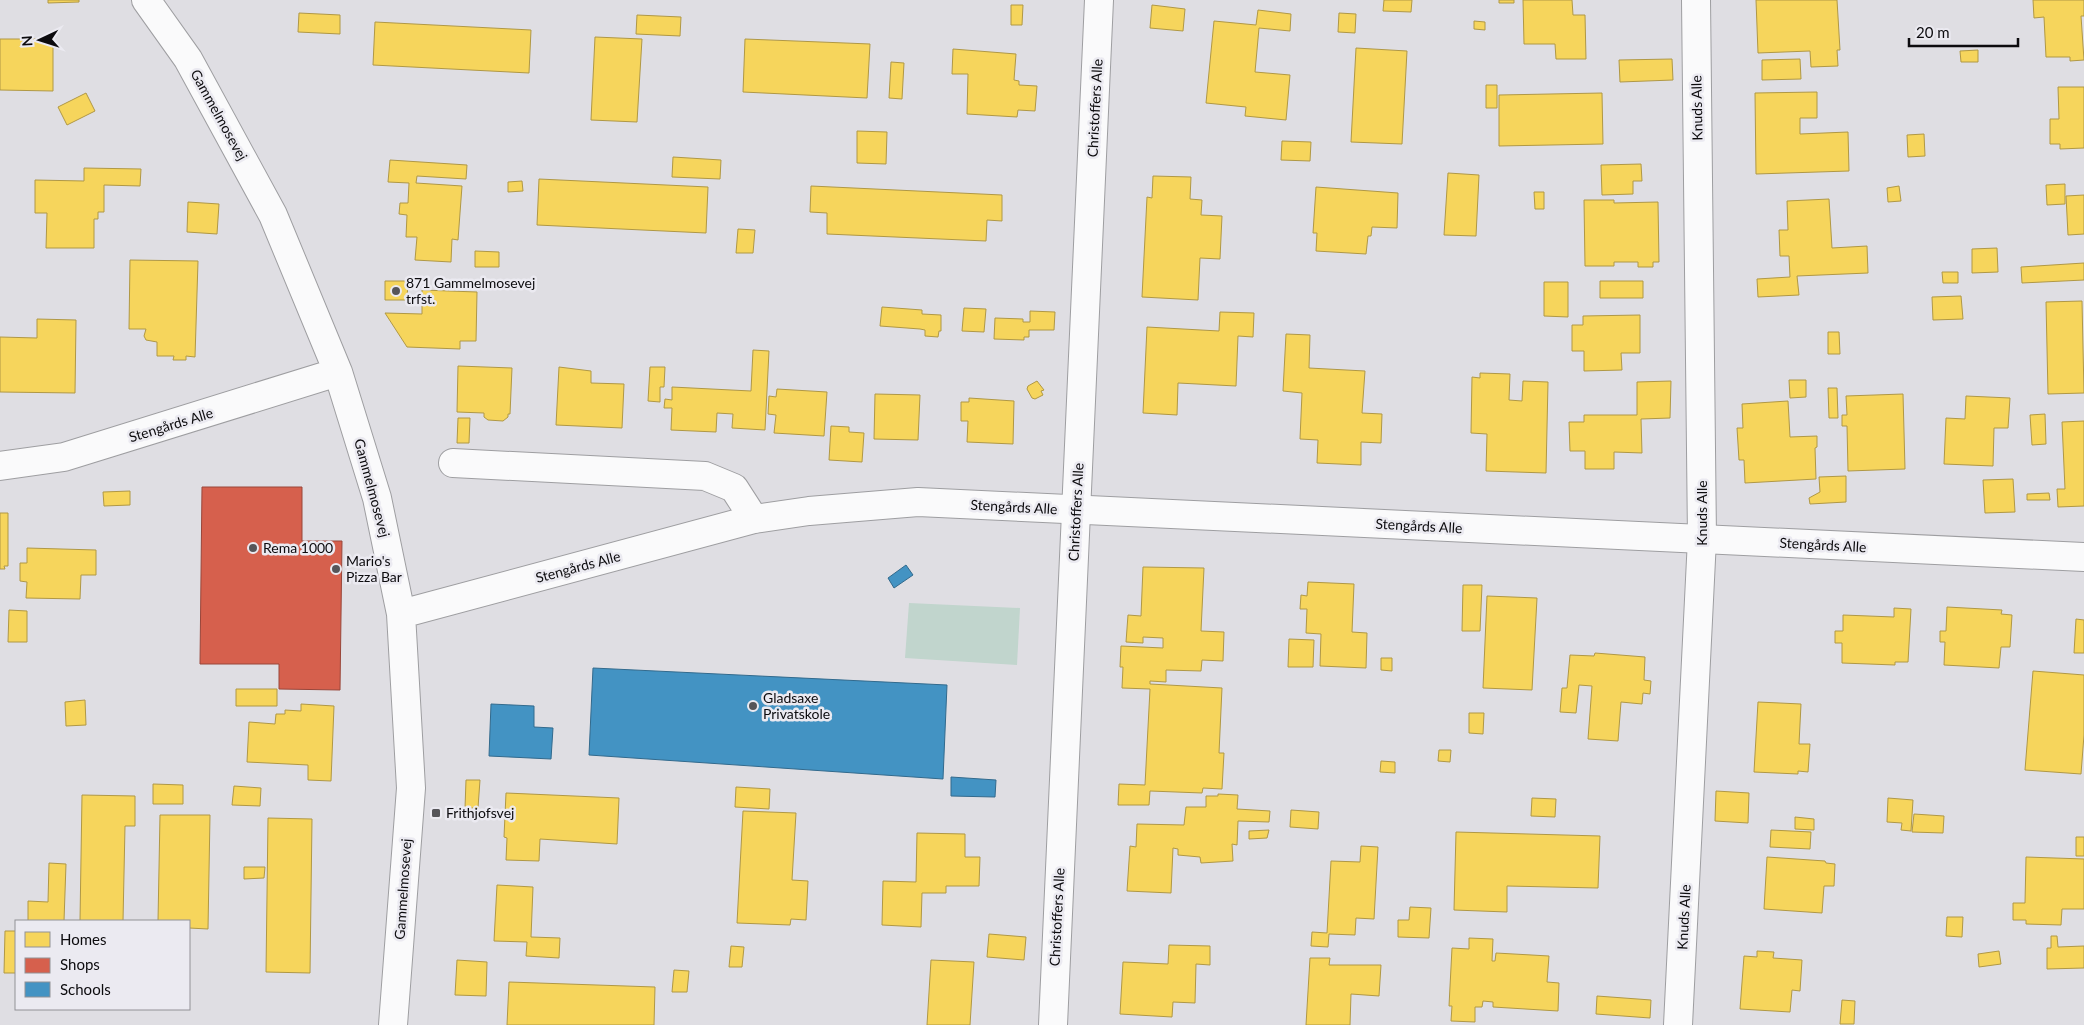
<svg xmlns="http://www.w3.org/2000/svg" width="2084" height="1025" viewBox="0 0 2084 1025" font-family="Lato,sans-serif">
<rect width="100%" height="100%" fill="#dfdee3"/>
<!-- green -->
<path fill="#c1d5cd" d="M909 603 1020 608 1017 665 905 658Z"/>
<!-- homes -->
<path fill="#f6d55c" stroke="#b09845" d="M48 0H79V2L48 3Z
M1384 0H1412L1411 12 1383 11Z
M1499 0H1514V3H1499Z
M1523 0H1572L1573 15H1585L1586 59H1556L1555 44H1524Z
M1756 0H1837L1840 50H1837L1838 66 1811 67 1810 51 1758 53Z
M2033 0H2084V16H2081L2084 60 2070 61V57H2046L2044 17 2034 18Z
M1011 5H1023L1022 25H1011Z
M1152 5 1185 9 1183 31 1150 28Z
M1258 10 1291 14 1290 31 1259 28 1255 72 1290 75 1286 120 1245 116 1246 107 1206 103 1214 21 1256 25Z
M299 13 340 15V34L298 32Z
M1339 13 1356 14 1355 33 1338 32Z
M637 15 681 17 680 36 636 34Z
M1474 21 1485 22V30L1474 29Z
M375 22 531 30 529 73 373 65Z
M595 37 642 39 637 122 591 120Z
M0 39H53V91L0 90Z
M745 39 870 44 867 98 743 92Z
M1356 48 1407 51 1402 144 1351 142Z
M953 49 1016 54 1014 80 1019 81V85L1037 86 1035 111 1018 110 1017 117 967 114 968 74H952Z
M1978 50V62H1961L1960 51Z
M1672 59 1673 80 1620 82 1619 60Z
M1800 59 1801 79 1762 80V60Z
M891 62 904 63 902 99 889 98Z
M1486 85H1497V108H1486Z
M2058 87H2084V148L2060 149V144H2050V119H2059Z
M1817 92V118H1800V134L1848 132 1849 171 1756 174 1755 93Z
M86 93 95 111 67 125 58 107Z
M1602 93 1603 144 1499 146V95Z
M857 131 887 132 886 164 857 163Z
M1924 134 1925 156 1908 157 1907 135Z
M1282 141 1311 142 1310 161 1281 160Z
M673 157 721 160 720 179 672 177Z
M390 160 467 165 466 179 417 176 416 183 462 186 458 240 452 239 451 262 415 260 417 237H406L407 215 399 214 400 203H408L409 183 388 182Z
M1641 164 1642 181H1633V194L1602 195 1601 165Z
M84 168 141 169 140 186 104 185V212H98V219H94V248H46L47 213H35V180L84 181Z
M1448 173 1479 175 1476 236 1444 235Z
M1153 176 1191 177 1190 199 1202 200 1201 215 1222 216 1220 259 1200 258 1198 300 1142 297 1147 197 1152 198Z
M539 179 708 187 706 233 537 225Z
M522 181 523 191 508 192V182Z
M2065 184V204L2047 205 2046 185Z
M811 186 1002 195V221L987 220 986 241 827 234V213L810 212Z
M1899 186 1901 201 1888 202 1887 188Z
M1316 187 1398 193 1397 228 1372 227 1371 236H1368L1366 254 1316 251 1317 233H1313Z
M1534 192H1544V209H1535Z
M2084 195V234L2068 235 2066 196Z
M1829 199 1832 248 1867 246 1868 273 1797 276 1799 295 1758 297 1757 279 1790 277 1789 256H1780L1779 230H1788L1787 201Z
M1584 200H1614V203L1658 202 1659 262H1653V267H1638V262H1614V266H1585Z
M188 202 219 204 217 234 187 232Z
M738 229 755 230 753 253H736Z
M1997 248 1998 272 1972 273V249Z
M475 251 499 252V267H475Z
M130 260 198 261 195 357 186 356V360H173L174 356H157V342L146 340 144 336 146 329H129Z
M2084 263V280L2022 283 2021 267Z
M1942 272H1958V283H1943Z
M385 281H408L407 300H385Z
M1600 281H1643V298H1600Z
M1544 282H1568V317L1544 316Z
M422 290 477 292 476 341H460V349L407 347 385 313 422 314Z
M1961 296 1963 319 1933 320 1932 297Z
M2082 301 2084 393 2048 394 2046 302Z
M882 307 922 310V314L941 315V331H939L938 337 925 336V330L920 329 880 326Z
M964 308 986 309 984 332 962 331Z
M1030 311 1055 312 1054 330H1029V337H1024V340L994 339 995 318 1023 319V322H1030Z
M1220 312 1254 313 1253 337 1238 336 1236 386 1178 383 1177 415 1143 413 1147 327 1219 331Z
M1640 315V353H1621L1622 370 1584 371V351H1572V325H1583V316Z
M37 319 76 320 75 393 0 392V337L37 338Z
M1828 332H1839L1840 354H1828Z
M1286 334 1310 335 1309 368 1365 371 1362 413 1382 414 1381 443 1361 442V465L1317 463 1318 440 1300 439 1302 393 1283 391Z
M753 350 769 351 765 430 732 428 733 414 717 413 716 432 671 430 672 408H664L665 399 672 400V387L751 391Z
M458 366 512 368 510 414H508V417L503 421 488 420 484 417V413L457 412Z
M559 367 591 371V383L624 384 622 428 556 425Z
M650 367H665L664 387H660V402L648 401Z
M1480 373 1510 374 1509 400 1522 401 1523 381 1548 382 1546 473 1486 471 1487 434 1471 433 1472 377 1480 378Z
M1789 380H1806V397L1790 398Z
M1037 381 1044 390 1041 391 1043 395 1035 399 1032 398 1027 389 1028 386Z
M1671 381 1670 418 1641 419 1642 453 1614 452V469H1585V451H1570L1569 422H1584V415H1637V382Z
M1828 388H1837L1838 418H1829Z
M777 389 827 392 824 436 774 433 776 415 768 414 769 396 776 397Z
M875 394 920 395 918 440 874 439Z
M1903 394 1905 469 1848 471 1847 426H1842V415H1847L1846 396Z
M1966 396 2010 398 2008 428H1994L1993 466 1944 464 1946 418 1965 419Z
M969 398 1014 401 1013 444 967 442 968 421H961V402H969Z
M1788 401 1790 437 1817 436V447L1815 448 1816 479 1745 483 1744 460H1739L1737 428H1743L1742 404Z
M2045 414 2046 444 2032 445 2030 415Z
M458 418H470L469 443H457Z
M2084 421V506L2058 507 2057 489H2065L2062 422Z
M831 426 849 427V432L864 433 862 462 829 460Z
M1846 476V502L1810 504 1809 498 1820 492 1819 477Z
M2013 479 2015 512 1985 513 1983 480Z
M130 491V505L104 506 103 492Z
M2049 493 2050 500H2027V494Z
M0 513H8V566H4L5 569H0Z
M27 548 96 550V575H81L80 599 26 598 27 582 20 581V563H27Z
M1143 567 1204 568 1201 631 1224 632 1223 661 1202 660 1201 671 1166 670V682L1150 681V684L1222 688 1219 753H1224L1222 789 1203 788 1202 793 1150 791 1149 805H1118L1119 784 1145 785 1150 689 1122 688 1123 667H1120L1121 646 1163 648V638L1143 637V643L1126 642 1128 615 1141 616Z
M1308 582 1354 584 1352 632 1367 633 1366 668 1320 666 1321 634 1306 633 1307 609H1300L1301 595 1307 596Z
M1463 585H1482L1480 631H1462Z
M1487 596 1537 598 1532 690 1483 688Z
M1947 607 2002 610 2001 614 2012 615 2010 647H2001L1999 668 1944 665 1945 642H1940V631H1946Z
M1894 608 1911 609 1908 662H1895V665L1842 663V643H1835V631H1843V615L1894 617Z
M9 610 27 611V642H8Z
M2076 619 2084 620V653H2074Z
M1289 639 1314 640 1313 667H1288Z
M1595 653 1645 657 1644 680 1651 681 1650 694 1643 693 1642 704 1621 702 1618 741 1588 739 1592 686 1579 685 1576 713 1560 712 1562 688H1567L1570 655 1594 656Z
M1381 658H1392V671L1381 670Z
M2033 671 2084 675V735L2081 774 2025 770Z
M236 689H277V706H236Z
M85 700 86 725 66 726 65 702Z
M1758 702 1801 704 1799 744H1810L1808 772 1798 771V774L1754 772Z
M301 704 334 706 331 781 308 780V765L247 762 249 722 275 724 276 714H285V710L301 711Z
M1469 713H1484L1483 734 1469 733Z
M1439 750H1451L1450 762 1438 761Z
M1381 761 1395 762V773L1380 772Z
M466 780H480L478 808H465Z
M153 784 183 785V804H153Z
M234 786 261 788 260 806 232 805Z
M736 787 770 789 769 809 735 807Z
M1716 791 1749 793 1748 823 1715 821Z
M506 793 619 798 617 844 540 839 539 861 506 860 507 838 504 837Z
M1218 794 1238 795 1237 809 1270 811 1269 822 1238 821 1237 845 1232 844 1233 861 1201 863 1200 857 1178 855V849L1173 848 1171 893 1127 891 1130 846 1136 847 1137 824 1184 825 1186 807H1206V796H1218Z
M82 795 135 796V826H125L123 921H80Z
M1532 798 1556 799 1555 817 1531 816Z
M1888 798 1913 800 1911 831 1901 830 1902 823 1887 822Z
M1291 810 1319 812 1318 829 1290 827Z
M743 811 796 813 792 880 808 881 806 920 791 919 790 925 737 923Z
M1914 814 1944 816 1943 833 1912 832Z
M160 815H210L208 929 189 928V921H158Z
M1795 817 1814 819V830L1795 829Z
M268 818 312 819 310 973 266 972Z
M1269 830 1267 838 1249 839V831Z
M1771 830 1811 832 1810 849 1770 847Z
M1456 832 1600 836 1598 888 1507 886V912L1454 910Z
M917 833 965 834V857H980L979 886H946V893H922L921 927 882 925 883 881 916 882Z
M2076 837H2084V856H2076Z
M1361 846 1378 847 1374 919 1356 918 1355 935 1329 934 1328 947 1311 946 1312 932 1327 933 1331 861 1360 862Z
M1767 857 1825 861 1826 863 1835 864 1834 886H1824L1822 913 1764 909Z
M2026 857 2084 859V909H2062L2061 925 2026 924V920H2013V903H2025Z
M49 863 66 864 64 921H28V901L48 902Z
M244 867H265L264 878 244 879Z
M497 885 533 887 531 937 560 938 559 958 526 956 527 942 494 941Z
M1410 907 1431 908 1429 938 1398 937V920H1409Z
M1947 917H1963L1962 937 1946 936Z
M5 931H16V973H4Z
M989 934 1026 937 1024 960 987 957Z
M2051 936H2057L2058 947 2084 946V968L2047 969V948H2051Z
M1469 938 1493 939 1492 961H1495L1496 953 1549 956 1547 982 1559 983 1558 1011 1493 1007V1002L1483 1001 1482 1007H1475V1022L1451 1021 1452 1006H1449L1452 948 1469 949Z
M1169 945 1210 946V965L1196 964 1195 1003 1173 1002 1172 1017 1120 1014 1123 962 1168 964Z
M731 946 744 947 742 967H729Z
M1757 951 1774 952 1773 958 1802 960 1800 991 1792 990 1790 1012 1740 1009 1744 956 1757 957Z
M1999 951 2001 964 1979 967 1978 954Z
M1310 958H1330L1329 965H1381L1379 996 1351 994 1350 1025H1306Z
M457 960 487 962 486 996 455 995Z
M931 960 974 962 970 1025H927Z
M674 970 689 971 687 992H672Z
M509 982 655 987 654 1025H507Z
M1597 996 1651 1000 1650 1018 1596 1014Z
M1842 1000 1855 1001 1854 1024H1840Z"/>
<!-- shops -->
<path fill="#d6604d" stroke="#99463a" d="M202 487H302V541H342L340 690 279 689V664H200Z"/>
<!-- schools -->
<path fill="#4393c3" stroke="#326a8d" d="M906 565 913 575 894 588 888 578Z
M593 668 947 685 943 779 589 755Z
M491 704 534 706V727L553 728 551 759 489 756Z
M951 777 996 780 995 797 951 796Z"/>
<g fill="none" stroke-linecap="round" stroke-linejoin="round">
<!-- street casing -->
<g stroke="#9e9ea1" stroke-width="30">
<path id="street" d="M453 463 705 476 734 488 754 519
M1053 1025 1099 0
M1678 1025 1702 539 1696 0"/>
</g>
<!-- secondary casing -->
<g stroke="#9e9ea1" stroke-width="30">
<path id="secondary" d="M146 0 188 59 273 215 338 372 377 498 401 614 411 788 393 1025
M0 466 64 457 338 372
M401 614 754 519 809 511 918 502 2084 557"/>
</g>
<!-- street -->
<use href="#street" stroke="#fafafb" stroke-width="28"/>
<!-- secondary -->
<use href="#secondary" stroke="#fafafb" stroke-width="28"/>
</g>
<!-- markers -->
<g fill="#565559" stroke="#ebeaf1" stroke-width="2">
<circle cx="396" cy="291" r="5"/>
<circle cx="253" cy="548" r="5"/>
<circle cx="336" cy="569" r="5"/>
<circle cx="753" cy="706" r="5"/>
<rect x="431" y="808" width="10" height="10" rx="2.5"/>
</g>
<g text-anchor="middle" stroke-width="5" stroke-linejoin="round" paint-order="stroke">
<!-- street labels -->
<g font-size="14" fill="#0c0b0e" stroke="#ebeaf1">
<text transform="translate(1095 108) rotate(-87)" y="5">Christoffers Alle</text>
<text transform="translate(1697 108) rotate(-91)" y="5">Knuds Alle</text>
<text transform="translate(219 115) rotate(61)" y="5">Gammelmosevej</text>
<text transform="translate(171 425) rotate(-17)" y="5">Stengårds Alle</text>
<text transform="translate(372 488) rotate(75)" y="5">Gammelmosevej</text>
<text transform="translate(1014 507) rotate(3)" y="5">Stengårds Alle</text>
<text transform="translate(1076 512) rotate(-87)" y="5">Christoffers Alle</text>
<text transform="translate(1702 513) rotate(-90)" y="5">Knuds Alle</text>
<text transform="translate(1419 526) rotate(3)" y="5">Stengårds Alle</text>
<text transform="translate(1823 545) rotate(3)" y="5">Stengårds Alle</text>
<text transform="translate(578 567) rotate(-15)" y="5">Stengårds Alle</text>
<text transform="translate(403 889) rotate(-86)" y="5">Gammelmosevej</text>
<text transform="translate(1057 917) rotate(-87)" y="5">Christoffers Alle</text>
<text transform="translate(1684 917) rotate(-87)" y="5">Knuds Alle</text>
</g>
<!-- poi labels -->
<g font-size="14" fill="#0c0b0e" stroke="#ebeaf1" text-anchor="start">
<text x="406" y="288">871 Gammelmosevej<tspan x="406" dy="16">trfst.</tspan></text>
<text x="263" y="553">Rema 1000</text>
<text x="346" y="566">Mario's<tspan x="346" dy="16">Pizza Bar</tspan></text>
<text x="763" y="703">Gladsaxe<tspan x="763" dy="16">Privatskole</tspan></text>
<text x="446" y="818">Frithjofsvej</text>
</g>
</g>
<!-- legend -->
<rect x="15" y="920" width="175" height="90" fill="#ebeaf1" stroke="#929196"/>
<rect x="25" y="932" width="25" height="15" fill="#f6d55c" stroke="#929196"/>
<text x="60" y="945" font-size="15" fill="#0c0b0e">Homes</text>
<rect x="25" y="958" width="25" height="15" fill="#d6604d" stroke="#929196"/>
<text x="60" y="970" font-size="15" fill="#0c0b0e">Shops</text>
<rect x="25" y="982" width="25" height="15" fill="#4393c3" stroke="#929196"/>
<text x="60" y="995" font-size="15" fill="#0c0b0e">Schools</text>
<!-- north arrow -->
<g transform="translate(40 40) rotate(266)" stroke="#ebeaf1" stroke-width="4" paint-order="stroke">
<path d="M0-4L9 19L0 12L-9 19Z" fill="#0c0b0e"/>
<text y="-8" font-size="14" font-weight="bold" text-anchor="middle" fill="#0c0b0e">N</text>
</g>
<!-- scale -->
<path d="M1909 38v8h109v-8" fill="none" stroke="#0c0b0e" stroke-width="2.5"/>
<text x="1916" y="38" font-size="15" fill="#0c0b0e" stroke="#ebeaf1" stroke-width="4" paint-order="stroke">20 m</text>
</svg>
